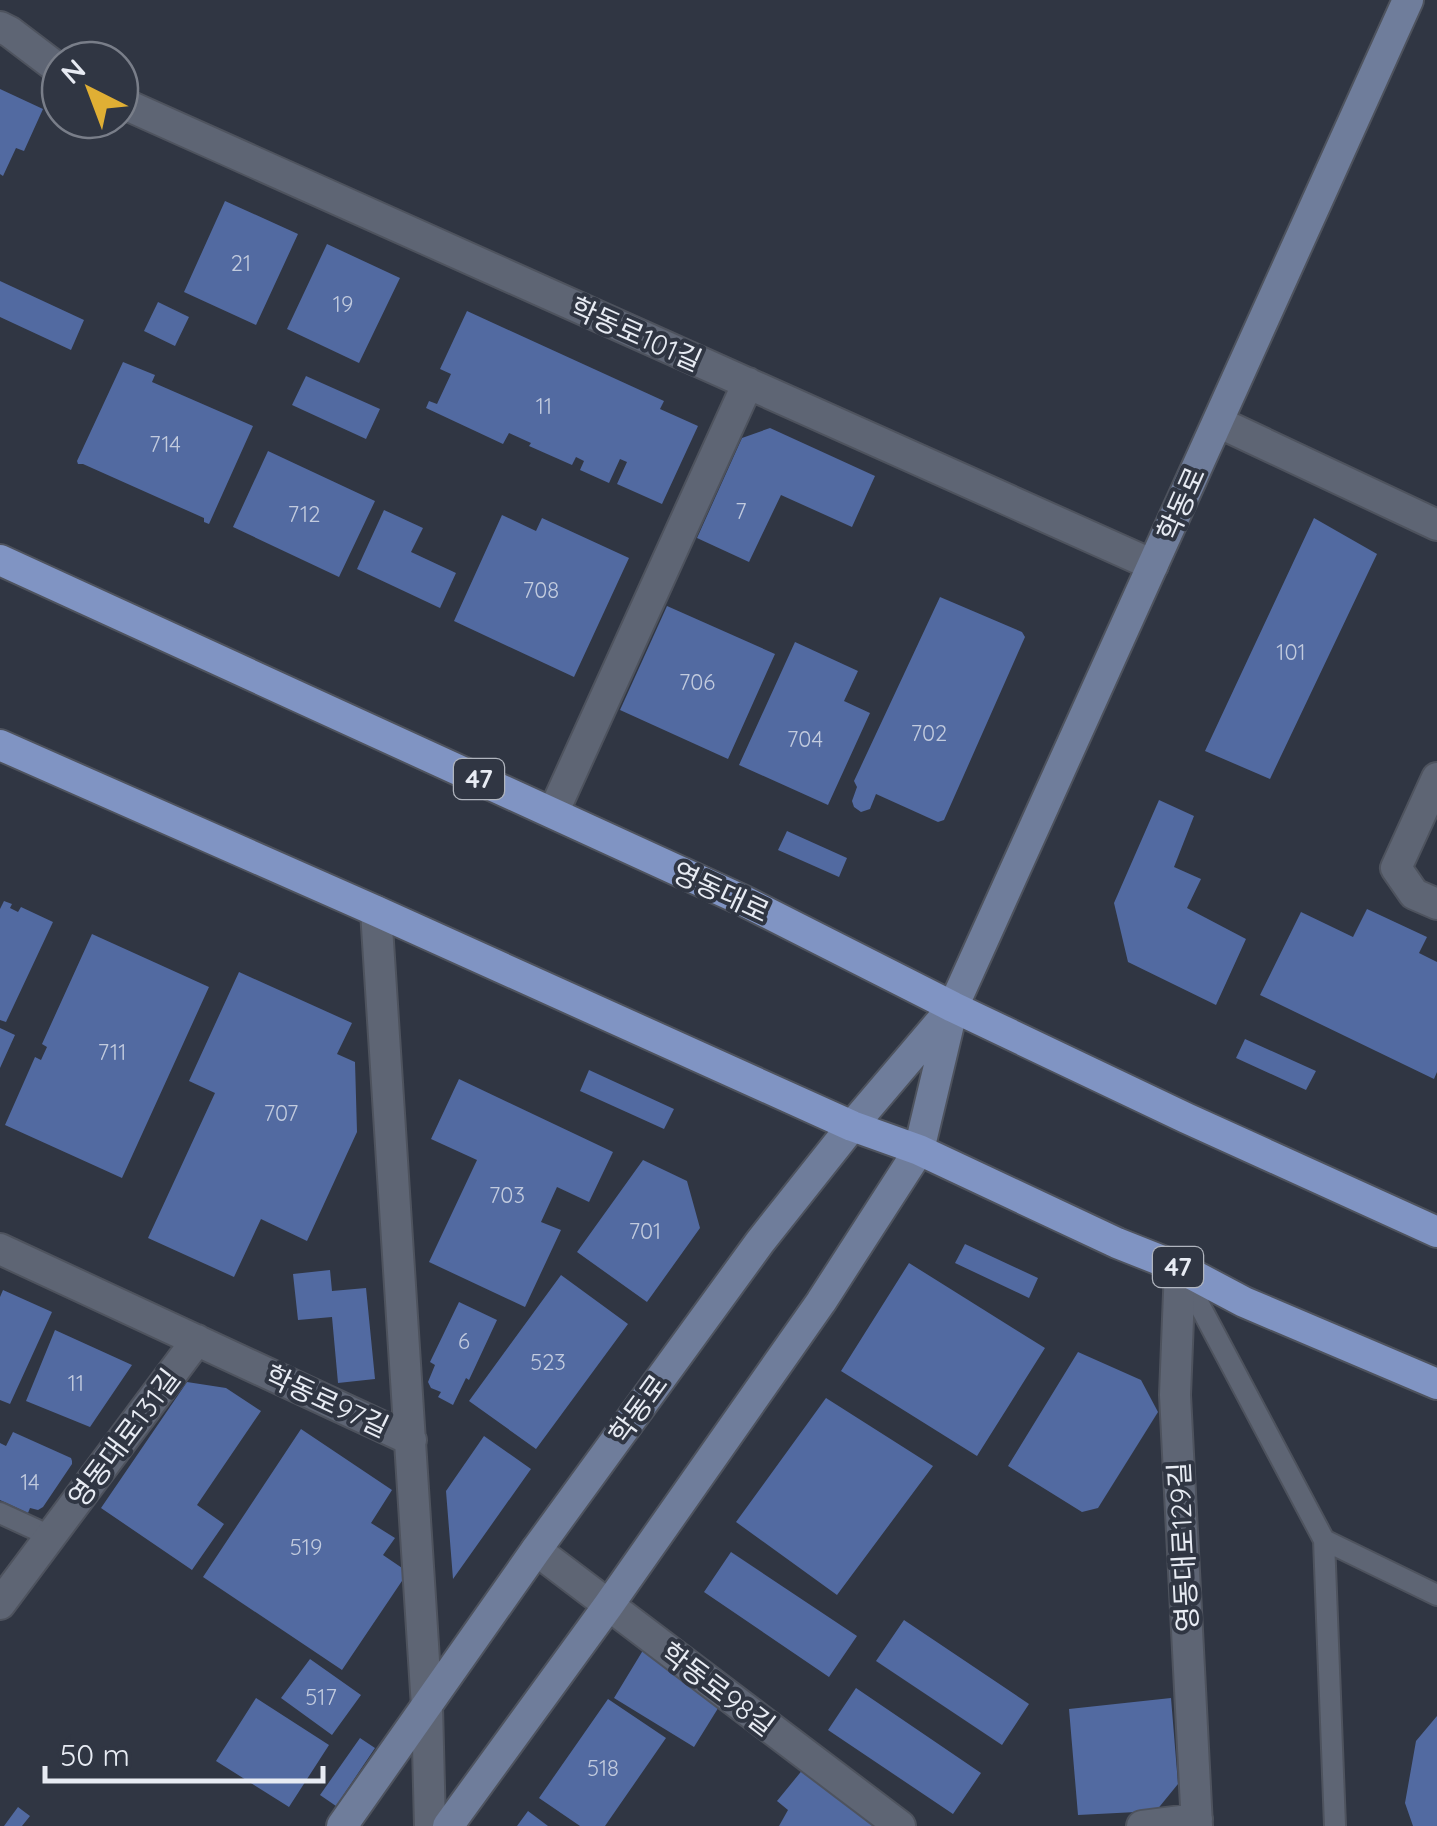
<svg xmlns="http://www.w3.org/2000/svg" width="1437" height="1826" viewBox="0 0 1437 1826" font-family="Quicksand,'Noto Sans KR',sans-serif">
<rect width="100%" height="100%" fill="#303643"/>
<!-- building -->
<path fill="#526aa1" d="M0 89 43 109 24 151 16 148 3 176 0 174Z
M225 201 298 234 256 325 184 292Z
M327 244 400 278 359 363 287 329Z
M0 281 84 320 71 350 0 317Z
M158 302 189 317 175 346 144 331Z
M467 311 664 401 660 409 698 426 662 504 617 484 627 462 620 459 609 483 580 470 584 461 576 457 572 465 529 446 531 443 509 433 503 444 426 408 429 401 437 404 451 374 440 369Z
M123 362 155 375 152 382 253 426 209 524 204 522V518L83 464H78L77 461Z
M306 376 380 409 366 439 292 405Z
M770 428 875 476 852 527 781 495 749 562 697 538 742 438Z
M268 451 375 501 339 577 233 527Z
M384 510 423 528 411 552 456 573 440 608 357 569Z
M502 515 536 531 542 518 629 558 574 677 454 621Z
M1314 518 1377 554 1270 779 1205 751Z
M940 597 1022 632 1025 637 944 820 938 822 876 794 870 809 861 812 854 807 852 801 857 787 854 781Z
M667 606 775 654 728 759 620 710Z
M795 642 858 671 844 701 870 713 828 805 739 765Z
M1159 800 1194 816 1174 867 1201 879 1187 908 1246 939 1216 1005 1128 962 1114 903Z
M787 831 847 858 839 877 778 850Z
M4 901 12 904 10 908 18 912 21 907 53 922 6 1022 0 1020V909Z
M1367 909 1427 937 1419 953 1437 962V1072L1434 1079 1260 995 1301 912 1353 937Z
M92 934 209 987 122 1178 5 1125 35 1057 41 1060 47 1047 42 1044Z
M239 972 352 1023 337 1054 355 1062 357 1132 307 1241 261 1219 234 1277 148 1238 215 1093 189 1081Z
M0 1028 15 1035 0 1068Z
M1245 1039 1316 1071 1306 1090 1236 1058Z
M589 1070 674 1109 664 1129 580 1091Z
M459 1079 613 1152 589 1202 557 1187 541 1222 561 1230 525 1307 429 1262 477 1160 431 1139Z
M643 1160 687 1181 700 1228 647 1302 577 1252Z
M965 1244 1038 1278 1029 1298 955 1263Z
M909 1263 1045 1348 977 1456 841 1371Z
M330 1270 332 1291 366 1288 375 1379 338 1383 332 1317 298 1320 293 1274Z
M561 1275 628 1324 536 1449 469 1401Z
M3 1290 52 1312 10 1404 0 1400V1297Z
M459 1302 497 1320 469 1380 466 1378 453 1405 438 1397 441 1392 431 1388 428 1382 435 1365 430 1362Z
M55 1330 132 1365 90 1427 26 1401Z
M1078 1352 1141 1380 1158 1412 1098 1508 1082 1512 1008 1466Z
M187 1382 226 1388 261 1411 197 1505 224 1524 192 1570 101 1508Z
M826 1398 933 1466 837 1595 736 1522Z
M301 1429 392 1490 371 1523 395 1538 383 1555 408 1572 342 1670 203 1577Z
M13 1432 71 1458 72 1461V1464L43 1507 38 1510 30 1508 28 1513 0 1500V1443L6 1446Z
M484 1436 531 1469 453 1579 446 1491Z
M731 1552 857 1636 829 1677 704 1592Z
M904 1620 1029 1704 1002 1745 876 1661Z
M645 1647 725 1697 694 1747 614 1698Z
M310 1659 361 1695 332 1735 281 1698Z
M856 1688 981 1773 953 1814 828 1730Z
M256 1698 329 1745 289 1807 216 1761Z
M1171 1698 1178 1784 1156 1811 1078 1815 1069 1709Z
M608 1699 666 1738 605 1826H580L539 1798Z
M1437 1716V1826H1413L1405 1803 1416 1741Z
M360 1738 375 1748 336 1806 320 1795Z
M804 1768 878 1826H779L788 1810 777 1801Z
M18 1807 30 1816 22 1826H4Z
M528 1811 548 1826H517Z"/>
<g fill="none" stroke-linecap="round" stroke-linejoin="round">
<!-- lane casing -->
<g stroke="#4e535e" stroke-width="24">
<path id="lane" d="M1183 1274 1324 1540 1335 1826
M0 1513 50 1536
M1324 1540 1437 1595"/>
</g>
<!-- street casing -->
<g stroke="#4e535e" stroke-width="34">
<path id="street" d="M0 27 10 32 60 70
M120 102 1153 565
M1218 422 1437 525
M1437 778 1396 868 1414 894 1437 904
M553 813 748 383
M376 911 427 1707 430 1826
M0 1249 411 1440
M1180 1268 1175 1395 1197 1826
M536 1550 900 1826
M0 1604 197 1340
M1142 1826 1197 1819"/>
</g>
<!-- secondary casing -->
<g stroke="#4e535e" stroke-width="34">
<path id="secondary" d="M342 1826 536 1550 760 1242 852 1126 948 1013
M448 1826 608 1606 821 1302 919 1150 953 1007 1408 0"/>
</g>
<!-- primary casing -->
<g stroke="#4e535e" stroke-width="34">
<path id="primary" d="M0 560 742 900 953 1007 1186 1118 1437 1232
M0 745 376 911 852 1126 919 1150 1117 1243 1180 1268 1244 1302 1437 1384"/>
</g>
<!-- lane -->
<use href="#lane" stroke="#5e6574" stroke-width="20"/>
<!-- street -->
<use href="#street" stroke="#5e6574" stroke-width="30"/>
<!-- secondary -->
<use href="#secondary" stroke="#6f7d9b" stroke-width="30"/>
<!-- primary -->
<use href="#primary" stroke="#8094c3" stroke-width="30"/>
</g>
<g text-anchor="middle" stroke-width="8" stroke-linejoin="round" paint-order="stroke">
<!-- number labels -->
<g font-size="22" fill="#c2cbde">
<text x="241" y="271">21</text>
<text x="343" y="312">19</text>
<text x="544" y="414">11</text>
<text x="165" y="452">714</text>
<text x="741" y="519">7</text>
<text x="304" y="522">712</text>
<text x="541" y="598">708</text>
<text x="1291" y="660">101</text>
<text x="697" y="690">706</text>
<text x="929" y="741">702</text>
<text x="805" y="747">704</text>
<text x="112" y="1060">711</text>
<text x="281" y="1121">707</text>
<text x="507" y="1203">703</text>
<text x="645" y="1239">701</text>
<text x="464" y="1349">6</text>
<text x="548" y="1370">523</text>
<text x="76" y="1391">11</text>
<text x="30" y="1490">14</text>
<text x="306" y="1555">519</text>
<text x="321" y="1705">517</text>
<text x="603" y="1776">518</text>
</g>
<!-- shield labels -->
<g fill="#303643" stroke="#b0b5be" stroke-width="2.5">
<rect x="454" y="759" width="50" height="40" rx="8"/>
<rect x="1153" y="1247" width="50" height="40" rx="8"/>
</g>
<g font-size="25" font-weight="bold" fill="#e7ebf3">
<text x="479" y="788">47</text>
<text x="1178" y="1276">47</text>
</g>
<!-- street labels -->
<g font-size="28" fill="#e7ebf3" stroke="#303643">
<text transform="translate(636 334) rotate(24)" y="10">학동로101길</text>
<text transform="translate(1181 504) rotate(-66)" y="10">학동로</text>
<text transform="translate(721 892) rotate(25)" y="10">영동대로</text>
<text transform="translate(327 1401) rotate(25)" y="10">학동로97길</text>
<text transform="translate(638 1409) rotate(-54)" y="10">학동로</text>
<text transform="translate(124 1438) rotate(-53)" y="10">영동대로131길</text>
<text transform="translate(1183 1547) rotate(-93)" y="10">영동대로129길</text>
<text transform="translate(718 1689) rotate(37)" y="10">학동로98길</text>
</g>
</g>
<!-- north arrow -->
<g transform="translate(90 90) rotate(318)"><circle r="48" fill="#303643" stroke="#797e89" stroke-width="2.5"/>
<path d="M0-8L18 38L0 25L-18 38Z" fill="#e0af34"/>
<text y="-15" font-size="28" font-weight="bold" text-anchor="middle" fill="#e7ebf3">N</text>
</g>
<!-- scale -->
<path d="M45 1766v15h278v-15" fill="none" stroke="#e7ebf3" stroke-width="5"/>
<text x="60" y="1766" font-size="30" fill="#e7ebf3" stroke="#303643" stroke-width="8" paint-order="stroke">50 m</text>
</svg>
